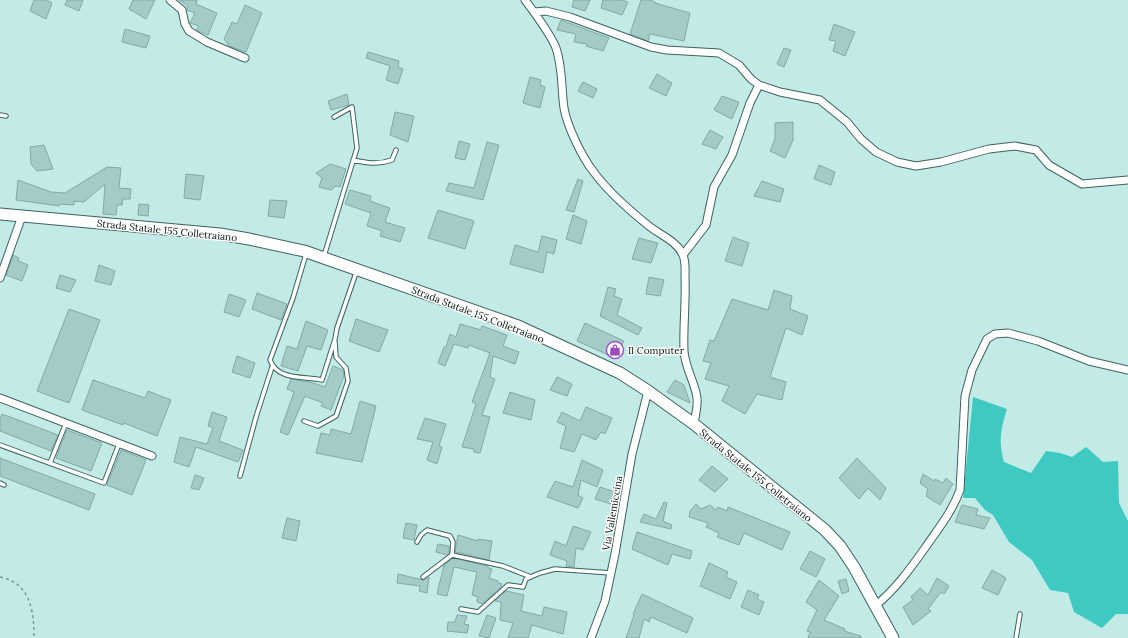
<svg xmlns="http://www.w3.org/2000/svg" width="1128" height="638" viewBox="0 0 1128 638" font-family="Lora,serif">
<rect width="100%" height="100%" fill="#c2eae6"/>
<!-- forest -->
<path fill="#3ecac3" d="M973 397 1007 409C1001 428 998 442 1004 462L1031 473 1046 451 1060 453 1072 457 1086 447 1103 462 1118 461 1119 503 1128 521V614H1116L1102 628 1074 612 1068 593 1050 590 1032 560 1009 542 993 515 985 510 975 498H963Z"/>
<!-- building -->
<path fill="#a3cbc7" stroke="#83a9a6" d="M34 0H46L52 3 46 19 30 11Z
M67 0H83L79 11 65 5Z
M133 0H155L146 19 129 9Z
M179 0H197L196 4 217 13 208 35 196 30 199 26 190 23 195 13 187 10 188 6Z
M574 0H590L585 11 572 7Z
M603 0H621L628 2 622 15 601 8Z
M641 0H650L655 2V3L690 13 684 41 650 34 648 41 630 34Z
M245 5 262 13 246 52 229 46 224 39 232 22 237 24Z
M561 20 609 38 603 51 586 46 587 44 574 42 576 34 557 30Z
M834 24 855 32 845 56 833 51 836 41 829 40Z
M125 29 150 36 146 48 122 42Z
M784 48 791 50 784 67 777 64Z
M368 52 399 61 398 67 403 69 398 84 386 80 390 66 366 58Z
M657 74 672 83 666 96 649 88Z
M530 77 541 80 540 85 545 87 540 108 523 103Z
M583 82 597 89 593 98 578 91Z
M347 94 349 105 331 110 328 101Z
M722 96 739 102 732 119 714 110Z
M395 112 414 116 408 142 390 135Z
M793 122V140L785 158 770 151 775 139V123Z
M710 130 723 137 716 149 702 144Z
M459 141 470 144 465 160 455 158Z
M487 142 499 145 483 200 446 191 449 183 474 188Z
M44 145 53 169 37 171 31 164 30 147Z
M330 164 346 169 340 187 336 186 331 190 319 187 322 178 316 173Z
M819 165 835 172 831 185 814 179Z
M107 167 121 168 119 188 131 189 130 199H123L122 205H117L116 215 103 214 105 184 84 202 74 201V205L59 204V206L16 200 18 180 51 192 65 193Z
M186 174 204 176 200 200 184 198Z
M578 179 583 181 574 212 566 210Z
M762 181 784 189 780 202 754 196Z
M350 190 371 196 370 201 390 208 385 222 405 228 400 242 380 236 382 231 367 226 371 213 345 204Z
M270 200 287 201 284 218 268 216Z
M139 204 149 205 148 216 138 215Z
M438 210 474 221 465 249 428 238Z
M573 215 587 221 581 244 566 239Z
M542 236 557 240 554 254 547 252 543 273 510 264 515 245 538 252Z
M733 237 749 243 742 266 725 261Z
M639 238 658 243 651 263 632 259Z
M13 255 19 258 18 261 28 265 22 281 6 275Z
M99 265 115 271 111 285 95 281Z
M60 275 76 280 70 292 56 288Z
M649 277 664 280 660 296 646 294Z
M608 287 616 289 614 296 622 299 617 315 642 328 638 335 600 316Z
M774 290 792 296 790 309 808 316 802 335 786 328 770 377 786 382 782 400 757 394 745 414 722 401 729 386 705 379 711 363 703 361 710 340 714 341 732 299 768 310Z
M257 293 287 304 281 320 252 309Z
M229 294 246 300 239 317 224 312Z
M69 309 100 320 69 403 37 391Z
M356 319 388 330 379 352 349 341Z
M306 321 328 330 321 350 307 346 298 371 281 366 287 346 297 349Z
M585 323 624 341 615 358 577 341Z
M460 324 481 330 482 326 507 335 503 346 519 352 515 364 493 356 490 377 495 379 482 415 490 417 480 453 474 452V449L462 447 476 404 472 402 490 353 469 345 468 348 454 344 445 366 438 363 444 347H446L450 334 456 337Z
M237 356 255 363 250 378 232 372Z
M333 366 343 370 344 376 331 410 321 406 323 403 305 396 288 435 280 432 294 392 287 389 291 379 310 382 325 387Z
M557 377 572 384 567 396 550 390Z
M93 380 145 398 148 391 171 400 157 436 124 423 123 425 82 410Z
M675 380 684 385 690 403 667 392Z
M510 392 535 400 531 420 503 413Z
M360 401 376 406 362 462 316 453 321 433 330 435 331 429 351 434Z
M586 407 612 418 605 434 601 432 596 440 582 434 574 452 560 448 566 426 557 422 562 412 580 421Z
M212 412 227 417 219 441 243 450 238 462 196 447 189 467 174 462 180 437 207 444 213 428 208 426Z
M2 414 58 435 51 451 0 431V419Z
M425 418 446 424 439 446 442 447 437 464 427 460 433 442 417 439Z
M67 430 102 443 91 471 56 458Z
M121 450 146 460 132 495 107 485Z
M0 458 95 494 89 510 0 476Z
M857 458 886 488 880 500 868 488 859 499 839 478Z
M582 460 603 470 597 487 581 480 578 495 583 498 578 508 547 497 555 481 573 487Z
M712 466 728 479 715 492 699 480Z
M923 474 934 481 935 479 943 483 946 478 953 484 940 505 926 496 928 489 920 483Z
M195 475 204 478 199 490 191 488Z
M600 487 618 493 617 500 612 499 611 504 595 499Z
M664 502 667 503 663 521 672 525 671 529 640 522 644 514 656 519Z
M696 504 701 509 710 505 716 510 718 507 727 511 728 507 790 532 782 550 744 533 739 545 717 537 719 533 706 527 708 523 689 517 690 511Z
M962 505 978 509 976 515 990 518 984 529 955 522Z
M287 518 300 521 296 541 282 538Z
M406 523 417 525 414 540 403 538Z
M573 526 591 532 583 550 576 548 574 567 566 566 567 561 550 555 555 541 566 546Z
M637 532 692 551 690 559 672 554 668 565 632 549Z
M458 535 478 541V539L492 541 489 560 455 552Z
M438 544 449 546V553L447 555 436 552Z
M810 551 825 559 816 577 800 569Z
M453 558 488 566V568L492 569 489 578 498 581V583L502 584 501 587 482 604 477 602 478 597 472 595 477 572 454 567 447 596 437 594 444 565Z
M709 563 728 572 726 577 737 582 730 599 700 586Z
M992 570 1006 578 998 595 982 588Z
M398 574 423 580 429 577 427 593 419 591 420 586 397 583Z
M937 578 949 586 944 594 941 592 928 609 931 611 913 625 903 607 913 600 911 597 920 588 928 595Z
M846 579 849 591 842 594 838 581Z
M819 580 839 596 824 620 845 629 844 631 861 636V638H808L810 632 807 631 817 610 806 602Z
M748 590 759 595 757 599 764 602 759 615 741 607Z
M506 591 524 595 521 611 542 616 544 607 567 612 563 634 532 625 528 638H508L513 623 500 620 501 602 495 601Z
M642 594 693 618 687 633 651 617 649 622 644 619 639 638H626L634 615 633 614Z
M457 615 467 616 464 624 469 625 467 633 447 631 448 622H455Z
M487 615 496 618 489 638 479 636Z"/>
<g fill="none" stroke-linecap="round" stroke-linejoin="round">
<!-- lane casing -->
<g stroke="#3e625f" stroke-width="5.5">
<path id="lane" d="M0 115 6 116
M353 160C367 163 378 165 392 160L396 150
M306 254 293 298 270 360C278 381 304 376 322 380L335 339 337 328 357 270
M324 256 357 148 352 107 334 117
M304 421 318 426 336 416 348 381 346 368 336 357 335 342
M0 445 104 483 119 444
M50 463 66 423
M240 476 256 417 272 367
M0 483 4 485
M417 542 421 535 427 530 450 536 453 542 452 555
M423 577 452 555 503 566 531 577
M461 609 478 612 508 585 523 587 526 579 540 573 555 569 611 573
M1016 638 1020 614"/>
</g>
<!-- street casing -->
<g stroke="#3e625f" stroke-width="9">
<path id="street" d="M170 0 182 10 185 24 189 31 207 42 245 58
M525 0C534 12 551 35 556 48 563 68 561 88 564 108 567 126 582 157 593 171 608 192 629 210 649 226 660 235 677 241 683 255 686 262 685 271 685 279 686 303 683 327 684 351 685 368 695 382 697 398 698 407 695 416 694 424
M534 12 546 11 570 17 651 47 667 50 719 53 739 65 751 79 759 85 780 92 820 100 847 122 861 139 876 152 897 162 916 166 941 162 989 149 1015 146 1036 150 1049 165 1082 184 1128 180
M683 255 706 225 714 187 732 155 750 103 759 85
M0 278 22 216
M0 398 152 456
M875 606C895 590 910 569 925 548 938 529 952 512 960 490L965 396 972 370 987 339 995 334 1008 333 1038 341 1089 361 1128 370
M591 638 605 601 615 554 632 454 648 391"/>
</g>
<!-- primary casing -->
<g stroke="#3e625f" stroke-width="13">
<path id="primary" d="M0 214 220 234 249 239 304 251 518 326 620 373 648 391 694 424 825 530 840 546 854 567 893 638"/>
</g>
<!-- path -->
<path stroke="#7b9996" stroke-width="1.5" stroke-dasharray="3 3" stroke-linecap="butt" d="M0 577C31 583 34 612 34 638"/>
<!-- lane -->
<use href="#lane" stroke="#fff" stroke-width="3.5"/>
<!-- street -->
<use href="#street" stroke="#fff" stroke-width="7"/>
<!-- primary -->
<use href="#primary" stroke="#fff" stroke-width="11"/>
</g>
<!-- icons -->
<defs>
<g id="shop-ring" transform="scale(0.9)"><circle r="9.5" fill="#fff" stroke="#9b4cbd" stroke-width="1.5"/><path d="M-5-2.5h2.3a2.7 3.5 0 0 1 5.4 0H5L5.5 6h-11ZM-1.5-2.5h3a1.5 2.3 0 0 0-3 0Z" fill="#9b4cbd"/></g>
</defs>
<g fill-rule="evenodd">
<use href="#shop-ring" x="615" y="350"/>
</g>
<g text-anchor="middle" stroke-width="3" stroke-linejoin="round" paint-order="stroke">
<!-- street labels -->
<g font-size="10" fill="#051312" stroke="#fff">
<text transform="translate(167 230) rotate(6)" y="4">Strada Statale 155 Colletraiano</text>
<text transform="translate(478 314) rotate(21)" y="4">Strada Statale 155 Colletraiano</text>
<text transform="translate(756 475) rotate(39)" y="4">Strada Statale 155 Colletraiano</text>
<text transform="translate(612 513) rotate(-80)" y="4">Via Vallemiccina</text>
</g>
<!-- poi labels -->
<g font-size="10" fill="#051312" stroke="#fff" text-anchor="start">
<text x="628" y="354">Il Computer</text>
</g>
</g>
</svg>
